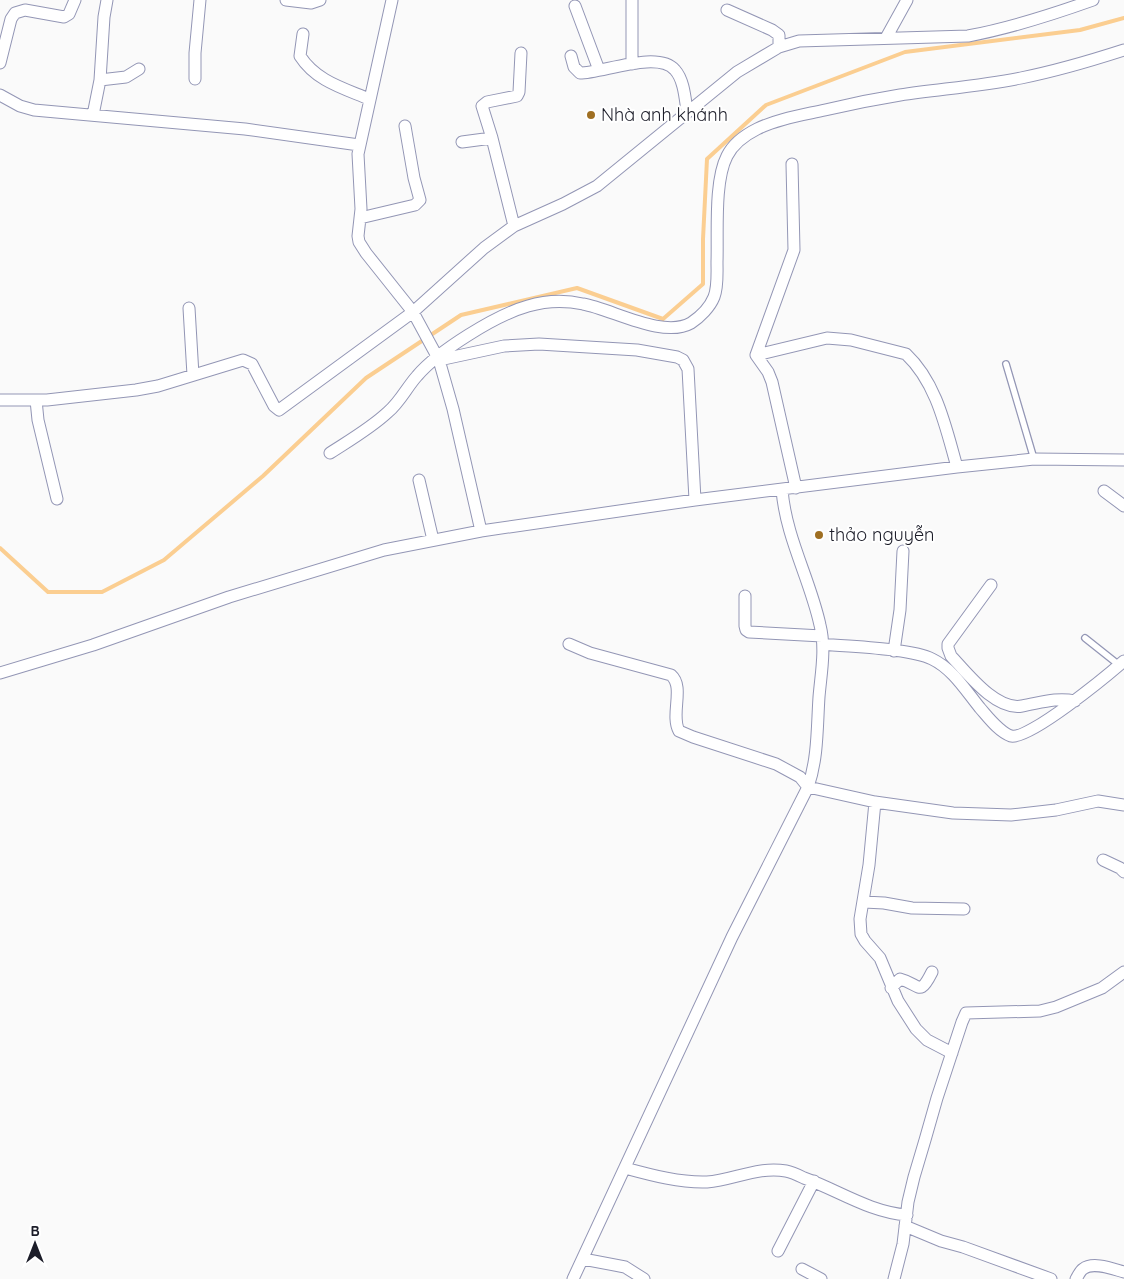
<svg xmlns="http://www.w3.org/2000/svg" width="1124" height="1279" viewBox="0 0 1124 1279" font-family="Quicksand,sans-serif">
<rect width="100%" height="100%" fill="#fafafa"/>
<g fill="none" stroke-linecap="round" stroke-linejoin="round">
<!-- stream -->
<path stroke="#fbce91" stroke-width="4" d="M0 548 48 592H102L164 560 263 476 366 378 461 315 577 288 663 319 703 284V239L707 159 766 105 905 52 1080 30 1124 18"/>
<!-- lane casing -->
<g stroke="#9396b5" stroke-width="8">
<path id="lane" d="M1006 364 1034 459
M1085 638 1119 665"/>
</g>
<!-- street casing -->
<g stroke="#9396b5" stroke-width="13">
<path id="street" d="M286 0 311 3 320 0
M392 0 358 154 361 209 358 236 359 242 366 253 413 312 439 360 453 409 481 531
M632 0V64
M575 6 599 70
M727 10 772 30 779 35V47
M303 34 300 56C316 81 343 88 369 99
M886 38 907 0
M571 56 574 67 580 73C602 73 658 50 675 70 684 80 685 98 687 111
M0 63 11 19 15 13 25 10 64 17 69 14 75 0
M195 79V53L200 0
M100 80 126 77 139 69
M0 95 20 106 34 110 245 129 359 145
M93 115 100 80 104 17 107 0
M462 142 492 138
M360 218 415 205 420 200 414 178 405 126
M514 226 492 138 482 106 487 102 517 96 519 92 521 53
M189 308 193 375
M756 355 827 338 851 340 906 354C937 383 946 429 957 467
M756 355 794 250 792 164
M756 355 768 372 772 382 796 488
M439 360 504 346 539 344 637 350 677 357 683 360 688 369 695 500
M0 400H47L136 390 158 386 243 360 252 364 274 406 279 410 413 312 484 248 514 226 563 204 597 186 737 72 779 47 799 41 968 36C1011 28 1051 15 1093 0
M36 400 38 420 57 499
M330 453C350 440 371 428 388 412 400 402 407 387 417 376 438 351 496 315 528 306 545 301 565 300 583 304 612 309 663 339 691 323 700 317 710 307 714 297 718 287 717 273 717 262 718 233 714 181 727 156 733 144 745 135 757 129 777 119 803 115 825 110 850 104 875 99 900 95 940 89 981 86 1021 78 1056 71 1090 61 1124 50
M419 480 433 540
M1104 491 1124 506
M991 585 948 644V648L951 656C967 673 996 711 1022 706 1040 703 1056 697 1075 701
M745 596V626L746 630 749 632 822 636
M569 644 590 653 671 675C685 687 670 715 679 731L693 737 776 764 800 777 808 787 875 802 953 813 1011 815 1056 810 1098 801 1124 805
M823 644C850 647 910 648 932 659 953 669 966 691 980 708 988 717 999 732 1011 736 1028 741 1108 675 1124 661
M894 651 900 610 903 551
M0 673 93 645 229 597 384 550 481 531 695 500 957 467 1034 459 1124 460
M875 802 869 865 860 919 861 934 865 941 880 958 898 1001 916 1029 927 1040 952 1053
M1103 860 1120 868 1124 872
M864 902 884 903 912 908 964 909
M891 988 900 979C920 984 919 998 932 972
M625 1168C651 1175 680 1183 707 1182 734 1180 758 1166 786 1171 792 1172 798 1175 804 1178 838 1190 869 1212 907 1215
M905 1226 941 1241 963 1247 1051 1279
M778 1251 814 1181
M583 1259 625 1267 644 1279
M802 1269 821 1279
M573 1279 732 937 808 787C818 758 817 727 819 697 821 673 826 649 820 625 810 579 786 538 782 490
M894 1279 903 1244 908 1202 914 1177 925 1140 937 1098 962 1022 966 1013 1040 1011 1056 1007 1102 988 1124 972
M1076 1279C1078 1276 1080 1271 1083 1269 1093 1261 1113 1269 1124 1272"/>
</g>
<!-- lane -->
<use href="#lane" stroke="#fff" stroke-width="5.5"/>
<!-- street -->
<use href="#street" stroke="#fff" stroke-width="11"/>
</g>
<!-- markers -->
<g fill="#9f6f22" stroke="#fff" stroke-width="2">
<circle cx="591" cy="115" r="5"/>
<circle cx="819" cy="535" r="5"/>
</g>
<g text-anchor="middle" stroke-width="4" stroke-linejoin="round" paint-order="stroke">
<!-- poi labels -->
<g font-size="18" fill="#1c1d29" stroke="#fff" text-anchor="start">
<text x="601" y="121">Nhà anh khánh</text>
<text x="829" y="541">thảo nguyễn</text>
</g>
</g>
<!-- north arrow -->
<g transform="translate(35 1244)" stroke="#ffffff" stroke-width="4" paint-order="stroke">
<path d="M0-4L9 19L0 12L-9 19Z" fill="#1c1d29"/>
<text y="-8" font-size="14" font-weight="bold" text-anchor="middle" fill="#1c1d29">B</text>
</g>
</svg>
